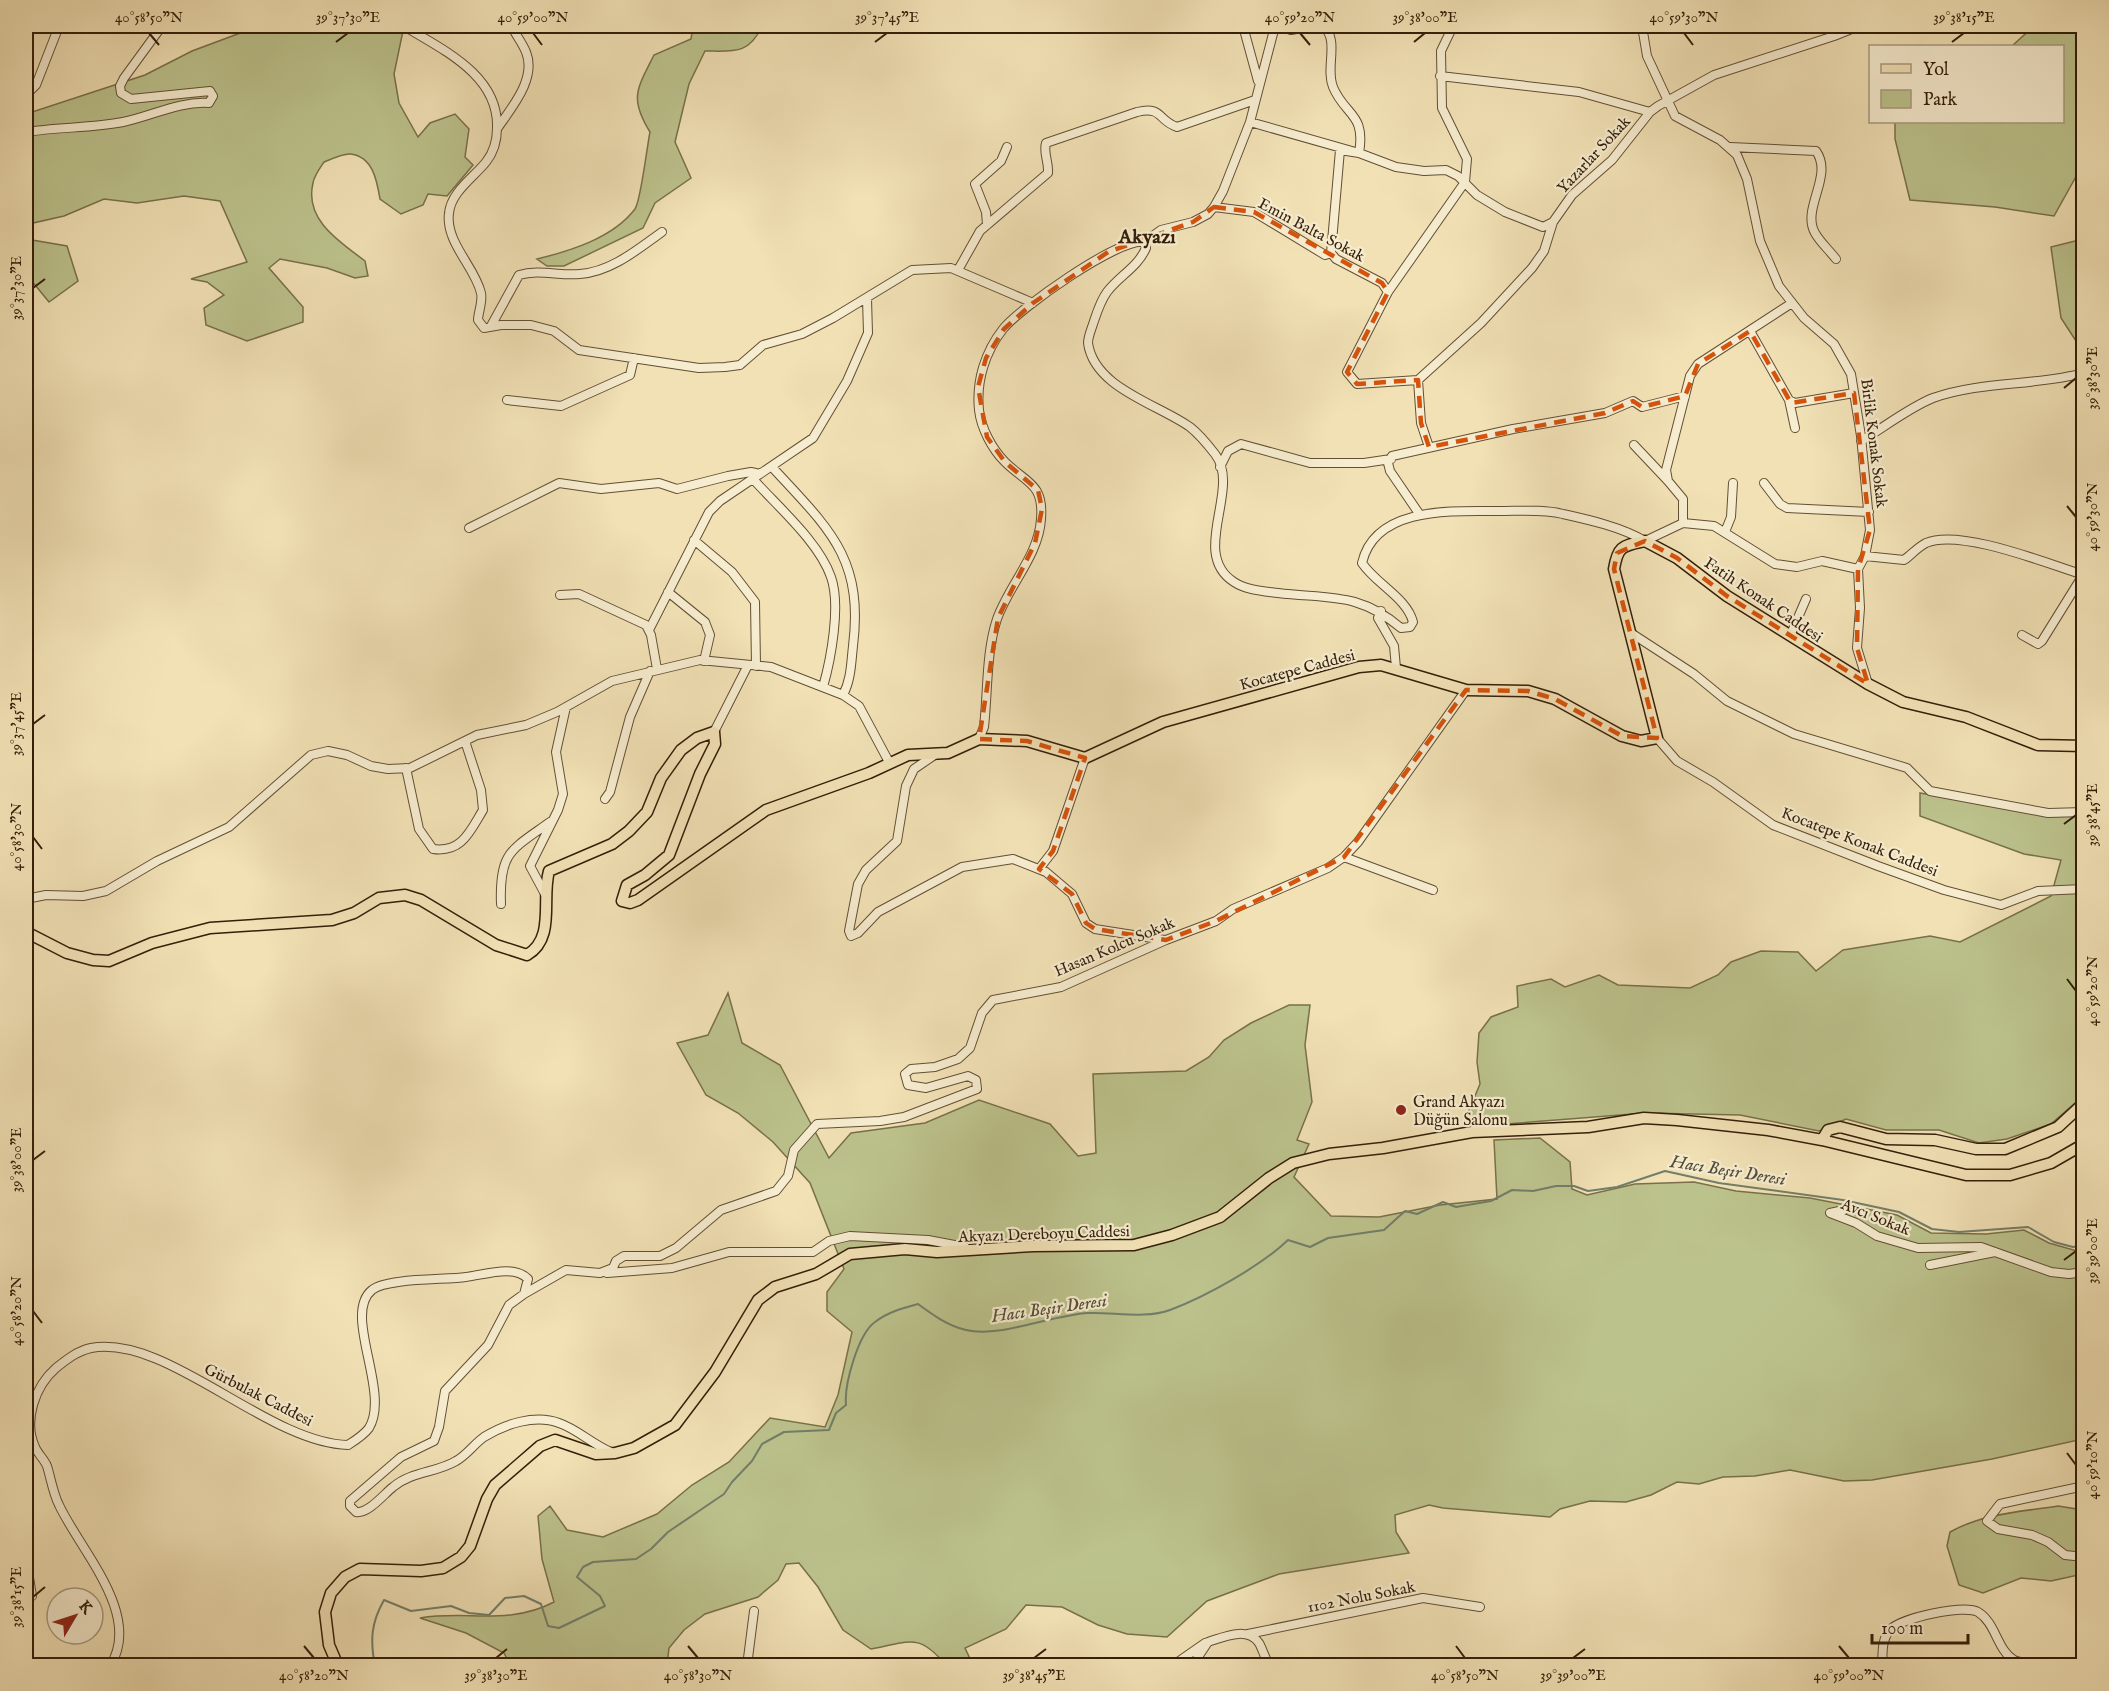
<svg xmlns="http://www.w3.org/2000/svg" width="2109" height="1691" viewBox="0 0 2109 1691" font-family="'IM FELL English',serif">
<rect width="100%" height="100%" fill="#f1e1b5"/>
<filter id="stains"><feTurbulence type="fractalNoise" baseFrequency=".00333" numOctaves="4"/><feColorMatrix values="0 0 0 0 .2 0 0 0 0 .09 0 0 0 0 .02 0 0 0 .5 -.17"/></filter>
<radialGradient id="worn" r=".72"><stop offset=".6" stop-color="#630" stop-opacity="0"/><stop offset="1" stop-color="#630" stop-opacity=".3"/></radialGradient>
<!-- green -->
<path fill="#bcc28c" stroke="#78704a" stroke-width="1.5" d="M259 26H404L394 74 399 103 418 137 430 123 455 114 469 129 465 157 473 165 447 196 428 194 423 205 401 214 380 199C377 181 373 157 351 154 344 153 331 159 324 162 320 168 314 176 313 183 304 220 340 242 365 261L368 276 355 278 327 268 280 259 269 268 303 307V322L247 341 206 325 204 308 224 295 207 282 191 279 247 262 220 201 184 196 137 203 104 199 64 216 29 224 26 235V114L145 75 192 51Z
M693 26H762C749 55 733 51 705 51L689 84 675 142 691 178 655 203 643 228 564 266H547L537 259C570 251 613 238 635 209 641 200 647 146 650 132 629 98 637 89 654 55L691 39Z
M2034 26H2083V164L2054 216 1995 207 1910 200 1895 139V122H2062V46H2012Z
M26 239 67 246 78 281 49 302 26 274Z
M2083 239H2084L2083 342 2076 341 2061 318 2051 247Z
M1920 793 2010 808 2083 812V1096L2051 1124 2007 1139 1979 1143 1939 1130H1886L1846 1119 1819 1131 1740 1115 1646 1113 1480 1126 1467 1115 1480 1084 1477 1062 1479 1033 1491 1017 1518 1007 1517 986 1551 979 1565 987 1599 975 1618 985 1690 988 1718 975 1731 962 1761 951 1798 952 1816 971 1843 950 1930 936 1960 942 2051 896 2061 860 2024 854 1920 816Z
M728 993 742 1043 780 1065 829 1158 851 1133 925 1123 979 1100 1050 1124 1078 1156 1096 1153 1093 1074 1186 1071 1209 1057 1224 1040 1251 1023 1289 1005H1310L1305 1045 1312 1102 1297 1140 1309 1144 1294 1177 1331 1216 1379 1217 1440 1205 1497 1199 1494 1140 1540 1138 1570 1162 1572 1189 1587 1195 1635 1184 1694 1182 1736 1191 1810 1198 1897 1215 1931 1233 1986 1234 2024 1230 2049 1243 2077 1251 2083 1248V1439L1992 1459 1872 1480 1844 1481 1790 1470 1755 1476 1723 1477 1699 1484 1677 1482 1651 1495 1626 1502 1590 1501 1560 1509 1550 1517 1443 1508 1429 1505 1395 1515 1396 1532 1409 1553 1279 1574 1207 1601 1167 1637 1127 1634 1098 1625 1062 1607 1026 1605 1006 1629 965 1648 973 1665H946C918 1632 910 1642 871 1649L843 1630 818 1587 799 1563 786 1564 778 1580 758 1597 705 1614 684 1630 669 1648 667 1665H510L504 1653 466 1633 420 1618C467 1610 508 1626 554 1602L542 1559 538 1516 550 1506 567 1530 603 1537 657 1514 692 1485 729 1462 770 1418 825 1427 838 1395 852 1332 827 1311V1292L844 1269 810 1183 773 1142 738 1113 706 1095 677 1043 708 1035Z
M2058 1506 2083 1510V1574L2051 1581 2021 1578 1983 1593 1959 1585 1947 1546 1950 1532C1984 1513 2020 1512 2058 1506Z"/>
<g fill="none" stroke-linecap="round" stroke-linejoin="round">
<!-- stream -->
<path stroke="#727e69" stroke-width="2" d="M375 1666C370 1640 371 1623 384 1600L411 1611 451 1606 469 1613 489 1615 505 1598 524 1596 541 1604 548 1626 559 1628 605 1606 600 1596 577 1577 583 1567 593 1562 636 1559 651 1549 668 1532 724 1494 732 1482 752 1461 762 1444 784 1432 829 1430 836 1413 846 1405C844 1385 858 1334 875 1322 888 1312 903 1308 918 1304 933 1315 948 1326 966 1330 1000 1338 1051 1315 1088 1313 1114 1312 1146 1319 1170 1310 1205 1297 1261 1266 1288 1240L1310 1247 1328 1238 1384 1230 1405 1211 1417 1214 1443 1202 1456 1207 1491 1201 1512 1190 1533 1191 1556 1186H1574L1588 1191 1617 1187 1665 1171 1719 1183 1843 1200 1899 1212 1932 1229 1959 1232 2028 1227 2054 1242 2073 1247 2084 1245"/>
<!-- minor casing -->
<g stroke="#634f34" stroke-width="10">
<path id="minor" d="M404 26C443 50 499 75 497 128 497 140 494 152 486 162 474 177 451 192 449 213 445 242 475 267 481 293 483 301 478 313 478 320L484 328 501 325H531L554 331 579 350 699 368 725 367 740 365 763 345 802 334 833 318 912 270 951 268 1033 303
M1243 26 1258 81
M1281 26 1291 30 1311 26
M1323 26C1340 40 1325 67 1333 87 1345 116 1366 113 1359 153L1340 150 1331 253
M1453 26 1441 51 1442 108 1467 159 1465 182 1388 292 1347 372 1357 384 1418 380 1481 323 1532 268 1544 251 1553 222
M1642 26 1647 56 1675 116 1720 140 1737 155 1747 179 1760 241 1779 286 1804 318 1834 344 1851 374 1861 436 1870 530 1865 556 1858 569 1860 608 1857 648 1868 684
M1440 76 1579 92 1650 112
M26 95 36 85 59 26
M1250 122 1359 153 1396 167 1424 171 1446 170 1458 176 1477 195 1505 212 1543 227 1553 222 1572 195 1612 160 1650 112 1658 106 1714 75 1834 36 1859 26
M497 129C511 108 537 79 526 52 523 44 516 35 512 27
M26 132C57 127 93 128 123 122 152 116 179 101 209 103L213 96 210 91 131 99 121 93 120 86 124 78 162 26
M1730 147 1816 151C1834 176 1801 208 1815 233 1820 242 1829 250 1836 259
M1214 207 1254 212 1325 255 1331 253 1336 259 1382 283 1388 292
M987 225 986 212 975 184 1001 161 1007 147
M1144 242 1146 248C1138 267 1119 276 1107 292 1101 300 1097 312 1094 321 1092 328 1088 336 1088 343 1094 388 1158 404 1190 427 1199 434 1208 445 1215 454 1242 489 1189 553 1234 582 1246 590 1263 591 1278 593 1329 599 1359 592 1401 628L1410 627 1413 622C1407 598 1376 584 1362 563 1375 506 1453 511 1499 511 1520 511 1543 509 1563 514 1590 520 1621 527 1645 541L1683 523V499L1668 481 1666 470 1690 376 1698 364 1792 303
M1144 242 1161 230 1193 222 1208 214 1214 207 1223 191 1250 122 1275 26
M958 270 980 231 1048 173C1049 162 1043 153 1046 143L1137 112C1163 106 1157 120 1177 127L1255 100
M491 326 519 275C539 269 559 276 580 274 611 272 638 249 662 232
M1750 331 1789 400 1795 403 1854 393
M1418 380 1421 423 1429 447
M507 400 561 406 630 375 634 358
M1789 400 1795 428
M1861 441C1883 428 1910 407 1933 398 1981 381 2035 386 2084 373
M1634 445 1668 481
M772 467C828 528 864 557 853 646 851 664 851 680 843 695
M1220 467 1228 451 1241 444 1310 463H1364L1391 459
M753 479C778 507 819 542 831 577 841 605 831 659 823 687
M1764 483 1780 504 1787 508 1869 512
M1420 515 1390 471 1388 463 1392 456 1513 429 1605 413 1633 401 1642 407 1685 396
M1683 523 1714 526 1775 564 1797 567 1822 561 1858 569
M469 528 559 483 601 489 659 483 677 489 728 476 751 472 760 474
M1725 532 1731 517 1733 483
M694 540 732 572 755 602 756 666
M1865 556 1904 560C1911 555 1918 547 1926 543 1960 528 2048 564 2084 575
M668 592 705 622 710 635 704 661
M560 595 579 594 646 625 651 635 657 669
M1381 611 1378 618 1394 646 1396 668
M649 630 709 512 720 501 813 438 847 381 868 333 867 299
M1631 633 1694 674 1727 701 1794 734 1907 768 1930 791 2048 813 2084 812
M2022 635 2038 644 2042 641 2083 575
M1790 636 1806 599
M714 732 748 665
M1657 738 1677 761 1713 782 1773 825 1878 866 1944 890 2001 905 2038 891 2084 889
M979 739 984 727C988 691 986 652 997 619 1009 585 1039 555 1041 519 1044 483 1026 483 1005 462 992 449 981 428 979 410 976 381 985 352 1003 329 1020 308 1118 238 1144 242
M936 754 914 769 906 786 897 841 866 870 858 884 849 931 851 936 858 933 878 912 962 867 1013 859 1046 872 1072 894 1086 923 1095 929 1165 940
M406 768 419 829 433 849C462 853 470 831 483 810L481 790 465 741
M605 799 610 792 630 717 650 671
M1344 857 1433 890
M1039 869 1053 851 1085 758
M545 894 530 866 558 810 563 794 556 752 566 707
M26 899 46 895 83 896 106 891 157 861 229 827 311 755 328 751 347 755 371 766 388 769 410 768 477 735 526 725 557 712 612 681 700 660 771 667 843 695 859 706 889 762
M501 904C499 852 511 850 550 822
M1844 1210 1830 1213 1856 1223 1877 1236 1918 1248 1981 1247 2051 1272 2069 1274 2084 1272
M1930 1265 1995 1252
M607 1273 672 1268 729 1252H813L829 1241 850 1236 928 1240 965 1247
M524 1294 566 1270 600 1273 613 1268 616 1261 624 1256H660L676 1248 721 1210 776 1191 788 1176 794 1150 817 1124 880 1121 904 1117 977 1089 976 1080 968 1076 926 1088 908 1085 905 1074 911 1069 935 1067 958 1059 970 1048 982 1013 993 1000 1061 987 1166 940 1216 921 1233 909 1328 868 1344 857 1358 842 1466 690
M2084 1486 2000 1504 1987 1521 1998 1529 2032 1535 2048 1542 2065 1555 2084 1557
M26 1559 32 1596 26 1597
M1248 1634 1423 1598 1480 1607
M110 1666C143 1615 80 1550 59 1505 53 1493 51 1479 47 1466 44 1459 38 1454 35 1447 23 1421 35 1386 56 1368 66 1360 77 1351 91 1348 167 1334 267 1443 348 1445 356 1440 364 1435 369 1428 391 1392 342 1314 372 1290 386 1278 445 1280 466 1277 484 1275 514 1264 528 1279L524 1294 509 1305 488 1345 445 1391 439 1427 434 1441 401 1457 350 1501V1506L356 1512C368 1514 383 1495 393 1487 412 1471 436 1473 456 1461 467 1455 474 1444 484 1437 505 1424 535 1414 559 1423 577 1429 592 1444 611 1452
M747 1666 754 1611
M1172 1666 1205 1643
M1192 1666 1208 1642C1224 1637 1247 1626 1259 1643 1263 1650 1265 1659 1270 1666
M1882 1666C1883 1653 1881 1640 1890 1630 1900 1618 1965 1604 1978 1612 1996 1623 1997 1650 2014 1660 2028 1667 2067 1664 2084 1665"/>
</g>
<!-- major casing -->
<g stroke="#341e09" stroke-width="13">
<path id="major" d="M26 932 67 953 93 960 109 961 152 943 210 928 332 920 354 913 379 898 405 895 421 900 496 945 527 955C556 938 541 899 549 871L612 844 629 831 647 812 661 778 681 750 697 738 714 732 715 744 700 774 669 855 645 875 627 885 622 901 630 903 638 900 766 810 869 773 908 755 948 753 979 739 1027 741 1085 758 1163 722 1359 667 1381 665 1466 690 1528 691 1555 699 1622 736 1641 741 1657 738 1614 569C1618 545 1623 546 1645 541L1677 558 1727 596 1868 684 1903 702 1966 717 2038 745 2084 746
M1822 1140 1828 1130 1840 1127 1886 1139 1935 1140 1976 1149H2005L2058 1127 2084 1103
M338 1666 329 1645 325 1612 331 1593 345 1577 360 1569 421 1571 443 1568 461 1557 470 1546 487 1499 495 1485 540 1446 555 1440 596 1454 615 1453 634 1448 675 1425 715 1372 758 1300 775 1287 816 1274 850 1254 905 1249 937 1252 1033 1246 1134 1245 1172 1235 1220 1217 1269 1178 1293 1163 1329 1154 1383 1148 1472 1132 1588 1127 1644 1118 1677 1120 1768 1130 1822 1140 1966 1175H2010L2051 1163 2084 1144"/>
</g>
<!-- minor -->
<use href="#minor" stroke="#f6eccf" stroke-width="8"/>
<!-- major -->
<use href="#major" stroke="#f1e1b5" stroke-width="10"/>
</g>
<!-- marked area -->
<path fill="none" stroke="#d6530c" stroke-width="4.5" stroke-dasharray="12 8" stroke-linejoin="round" d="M1214 207 1254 212 1382 283 1388 292 1347 372 1357 384 1418 380 1421 423 1429 447 1605 413 1633 401 1642 407 1685 396 1698 364 1750 331 1791 403 1854 393 1870 530 1858 569 1857 648 1868 684 1727 596 1677 558 1645 541 1617 553 1614 569 1657 738 1622 736 1555 699 1528 691 1466 690 1344 857 1216 921 1166 940 1095 929 1086 923 1072 894 1039 869 1053 851 1085 758 1027 741 979 739 998 618 1035 543 1042 509 1038 490 1005 462 987 437 978 387 986 358 1004 329 1033 303 1108 252 1193 222Z"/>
<!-- ticks -->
<path fill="none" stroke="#341e09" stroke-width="2" d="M149 33 159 45M533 33 542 45M1300 33 1310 45M1684 33 1693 45M336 42 348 33M875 42 887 33M1414 42 1425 33M1952 42 1964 33M33 288 45 279M2064 388 2076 378M2067 506 2076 517M33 724 45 715M2064 824 2076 815M33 837 42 849M2067 979 2076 991M33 1160 45 1151M2064 1260 2076 1251M33 1311 42 1323M2067 1453 2076 1465M33 1597 45 1587M304 1646 314 1658M688 1646 698 1658M1456 1646 1465 1658M1839 1646 1849 1658M496 1658 507 1649M1034 1658 1046 1649M1573 1658 1585 1649"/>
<!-- markers -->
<circle fill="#8f2418" stroke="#f6eccf" stroke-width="2" cx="1401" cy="1110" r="6"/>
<g text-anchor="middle" stroke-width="4.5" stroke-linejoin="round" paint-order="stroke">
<!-- street labels -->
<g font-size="16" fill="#341e09" stroke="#f6eccf">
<text transform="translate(1593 154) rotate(-47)" y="6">Yazarlar Sokak</text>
<text transform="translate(1312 229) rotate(28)" y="6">Emin Balta Sokak</text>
<text transform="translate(1875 443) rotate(83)" y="6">Birlik Konak Sokak</text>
<text transform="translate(1764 599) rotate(34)" y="6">Fatih Konak Caddesi</text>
<text transform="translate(1297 669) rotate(-15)" y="6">Kocatepe Caddesi</text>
<text transform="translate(1860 841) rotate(21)" y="6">Kocatepe Konak Caddesi</text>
<text transform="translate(1114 946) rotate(-23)" y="6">Hasan Kolcu Sokak</text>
<text transform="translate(1876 1216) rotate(22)" y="6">Avcı Sokak</text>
<text transform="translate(1044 1233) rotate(-2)" y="6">Akyazı Dereboyu Caddesi</text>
<text transform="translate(259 1394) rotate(27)" y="6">Gürbulak Caddesi</text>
<text transform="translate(1361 1596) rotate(-11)" y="6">1102 Nolu Sokak</text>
</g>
<!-- poi labels -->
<g font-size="16" fill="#341e09" stroke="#f6eccf" text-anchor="start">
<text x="1413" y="1107">Grand Akyazı<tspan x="1413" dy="18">Düğün Salonu</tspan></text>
</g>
<!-- water labels -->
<g font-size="18" font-style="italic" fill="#534e39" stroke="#f6eccf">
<text transform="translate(1728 1170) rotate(9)" y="6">Hacı Beşir Deresi</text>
<text transform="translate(1049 1308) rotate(-8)" y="6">Hacı Beşir Deresi</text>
</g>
<!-- quarter labels -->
<g font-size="20" font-weight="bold" fill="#341e09" stroke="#f6eccf">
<text x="1147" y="243">Akyazı</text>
</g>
</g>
<!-- margin -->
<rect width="2109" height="1691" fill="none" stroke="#f1e1b5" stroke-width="66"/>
<!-- legend -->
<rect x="1869" y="45" width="195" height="78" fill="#f6eccf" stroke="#a89a80" stroke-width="1.5"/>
<rect x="1881" y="64" width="30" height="9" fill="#f1e1b5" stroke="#a89a80" stroke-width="1.5"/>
<text x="1923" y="75" font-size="18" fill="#341e09">Yol</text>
<rect x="1881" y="90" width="30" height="18" fill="#bcc28c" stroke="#a89a80" stroke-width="1.5"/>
<text x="1923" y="105" font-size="18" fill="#341e09">Park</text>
<!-- north arrow -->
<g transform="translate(75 1616) rotate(51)"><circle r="28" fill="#f6eccf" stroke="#a89a80" stroke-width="1.5"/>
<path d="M0-4.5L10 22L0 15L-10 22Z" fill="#8f2418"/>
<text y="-9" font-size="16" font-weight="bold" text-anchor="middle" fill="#341e09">K</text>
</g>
<!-- scale -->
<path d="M1872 1634v9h96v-9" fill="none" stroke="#341e09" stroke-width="3"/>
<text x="1881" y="1634" font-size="18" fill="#341e09" stroke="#f6eccf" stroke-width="4.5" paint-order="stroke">100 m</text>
<rect x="33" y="33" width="2043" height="1625" fill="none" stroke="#341e09" stroke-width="2"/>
<g font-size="15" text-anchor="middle" fill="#341e09">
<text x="149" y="22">40°58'50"N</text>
<text x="348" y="22">39°37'30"E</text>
<text x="533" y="22">40°59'00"N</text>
<text x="887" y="22">39°37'45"E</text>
<text x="1300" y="22">40°59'20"N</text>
<text x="1425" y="22">39°38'00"E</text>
<text x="1684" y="22">40°59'30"N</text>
<text x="1964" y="22">39°38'15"E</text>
<text transform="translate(16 288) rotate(-90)" y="5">39°37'30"E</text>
<text transform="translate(2092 378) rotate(-90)" y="5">39°38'30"E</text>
<text transform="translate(2092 517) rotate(-90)" y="5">40°59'30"N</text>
<text transform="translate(16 724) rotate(-90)" y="5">39°37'45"E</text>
<text transform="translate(2092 815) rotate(-90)" y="5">39°38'45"E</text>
<text transform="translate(16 837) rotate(-90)" y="5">40°58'30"N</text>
<text transform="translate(2092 991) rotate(-90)" y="5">40°59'20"N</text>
<text transform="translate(16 1160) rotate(-90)" y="5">39°38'00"E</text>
<text transform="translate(2092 1251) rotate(-90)" y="5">39°39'00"E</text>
<text transform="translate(16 1311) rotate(-90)" y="5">40°58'20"N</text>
<text transform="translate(2092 1465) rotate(-90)" y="5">40°59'10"N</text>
<text transform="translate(16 1597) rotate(-90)" y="5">39°38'15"E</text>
<text x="314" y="1680">40°58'20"N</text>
<text x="496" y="1680">39°38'30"E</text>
<text x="698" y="1680">40°58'30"N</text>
<text x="1034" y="1680">39°38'45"E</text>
<text x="1465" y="1680">40°58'50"N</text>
<text x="1573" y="1680">39°39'00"E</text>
<text x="1849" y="1680">40°59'00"N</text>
</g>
<rect width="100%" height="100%" filter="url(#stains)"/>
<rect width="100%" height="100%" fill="url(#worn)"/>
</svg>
